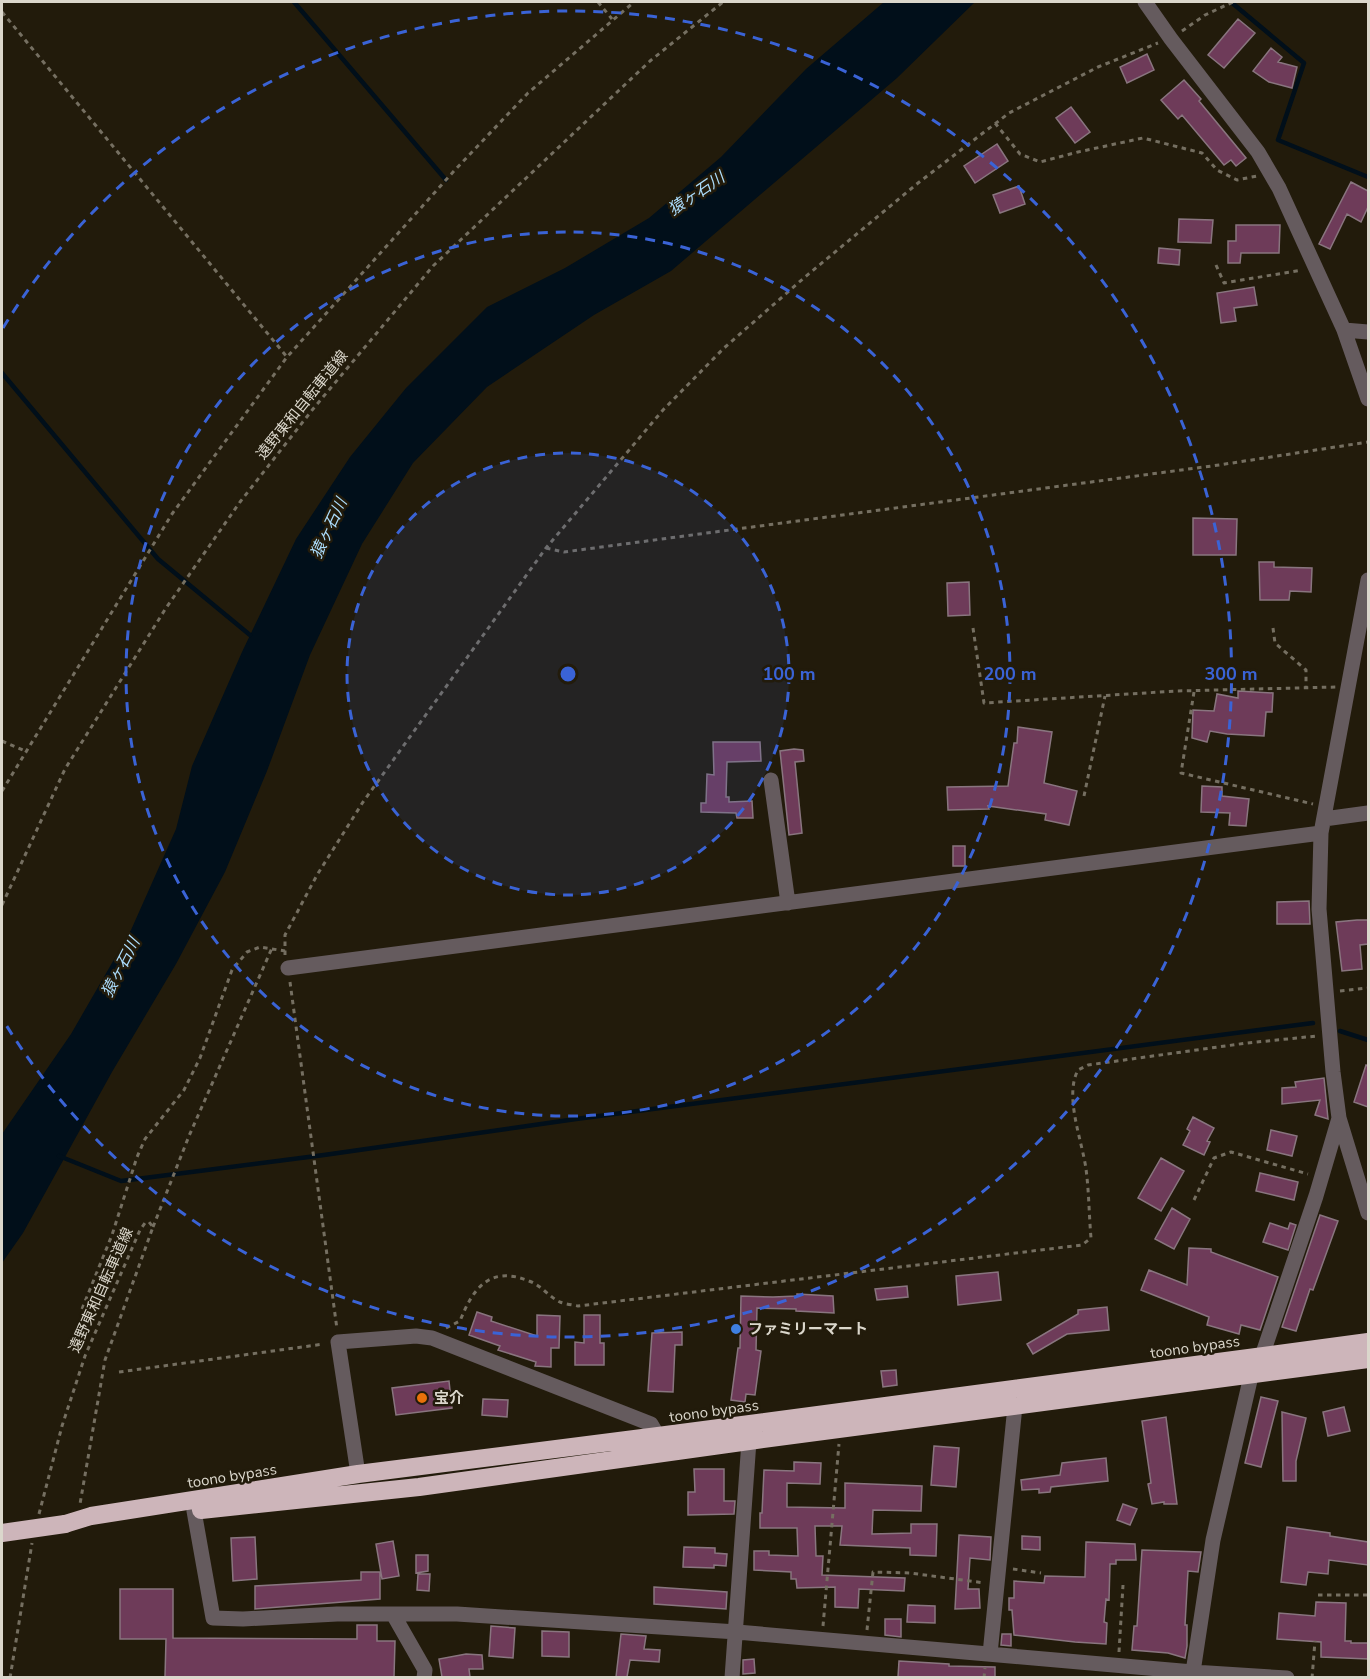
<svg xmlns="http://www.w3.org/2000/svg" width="1370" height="1679" viewBox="0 0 1370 1679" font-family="'Nunito Sans','Noto Sans JP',sans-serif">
<rect width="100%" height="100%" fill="#221b0b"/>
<!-- water -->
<path fill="#010f1a" d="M884 2H975L897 78 671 271 594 315 487 387 413 463 362 544 310 655 267 771 225 872 176 964 112 1072 23 1233 2 1263V1134L71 1034 131 930 176 829 192 766 242 652 296 539 350 457 406 388 487 307 565 268 649 218 721 157 806 69Z"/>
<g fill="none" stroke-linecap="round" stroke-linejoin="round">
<!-- stream -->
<path stroke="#010f1a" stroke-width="4.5" d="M294 2 446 180
M1231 2 1304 63 1278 140 1368 177
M2 373 158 559 250 635
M1340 1031 1368 1040
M59 1156 121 1181 324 1155 576 1119 1313 1023"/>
</g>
<!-- building -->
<path fill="#6e3b59" stroke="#89757f" stroke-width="1.5" d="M1238 19 1255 33 1224 68 1208 55Z
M1271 48 1282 57 1278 62 1297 67 1292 88 1269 82 1253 71Z
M1147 54 1154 70 1127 83 1120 67Z
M1184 80 1201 99 1199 101 1246 158 1236 166 1231 160 1224 165 1182 115 1178 119 1161 100Z
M1071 107 1090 132 1075 143 1056 118Z
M997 144 1008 161 975 183 964 166Z
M1351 182 1368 191V207L1361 222 1347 214 1330 249 1319 244Z
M1019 186 1025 204 1000 213 993 195Z
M1179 219 1213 220 1211 243 1178 242Z
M1236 225H1280L1279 253H1241L1240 263H1228V241H1236Z
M1159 248 1180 250 1179 265 1158 263Z
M1254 287 1257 305 1234 308 1236 321 1221 323 1217 293Z
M1193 518 1237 519 1236 555H1193Z
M1259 562H1274V567L1312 568 1311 592 1290 591 1289 600H1260Z
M969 582 970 615 948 616 947 583Z
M1238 691 1273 693 1272 712H1266L1264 736 1227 734 1210 731 1207 742 1192 738 1193 710 1214 711 1217 694 1238 698Z
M1018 727 1052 732 1044 783 1077 791 1069 825 1045 820 1046 814 988 806 989 809 948 810 947 787 1008 786 1014 743H1017Z
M713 742H760L761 761 727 762 726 797H729V802L752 801 753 818H737L736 813 701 812V803H706L707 774 714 775Z
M794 749 803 750 804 761 795 762 802 833 789 835 780 751Z
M1202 786 1222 787V796L1249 799 1246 826 1229 825 1230 813 1201 812Z
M953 846H965V866H953Z
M1309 901 1310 924H1277V902Z
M1357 920H1368V944L1360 945 1362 969 1342 971 1336 922Z
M1366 1065 1368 1066V1107L1354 1102Z
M1324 1078 1328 1119 1315 1115 1320 1100 1282 1104V1088L1296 1087 1295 1082Z
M1193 1117 1214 1128 1207 1141 1210 1142 1204 1155 1183 1145 1190 1131 1187 1129Z
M1271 1130 1297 1136 1292 1156 1267 1150Z
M1161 1158 1184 1171 1161 1211 1138 1198Z
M1260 1173 1298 1182 1294 1200 1256 1191Z
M1172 1208 1190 1219 1174 1249 1155 1239Z
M1320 1215 1338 1221 1313 1290 1310 1289 1296 1331 1282 1327Z
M1270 1223 1288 1229 1290 1223 1296 1225 1288 1250 1263 1242Z
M1189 1248 1211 1249V1252L1278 1277 1260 1330 1241 1325 1239 1334 1207 1325 1209 1317 1141 1290 1149 1270 1187 1285Z
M998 1272 1001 1300 958 1305 956 1276Z
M907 1286 908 1297 877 1300 875 1289Z
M797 1294 833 1296 834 1313 796 1311V1309L757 1308 756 1350 761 1351 755 1395 746 1394 745 1402 731 1400 738 1348H740L741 1296 773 1297 797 1296Z
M1107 1307 1109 1330 1067 1334 1033 1354 1027 1344 1078 1314V1310Z
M477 1312 492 1317 491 1321 537 1336V1315L560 1316 559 1348H551V1367L535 1366 536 1362 498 1350 500 1346 469 1335Z
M584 1315H600V1343H604V1365H575V1342L584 1343Z
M682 1332V1345H675L673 1392 648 1391 652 1333Z
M896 1370 897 1385 883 1387 881 1371Z
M449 1381 452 1408 396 1415 392 1388Z
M1261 1397 1278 1401 1261 1467 1245 1463Z
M483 1399 508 1400 507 1417 482 1415Z
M1344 1407 1350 1431 1328 1436 1323 1412Z
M1282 1412 1306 1418 1296 1461V1481H1283Z
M1166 1417 1177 1504H1164V1502L1152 1504 1148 1484 1151 1483 1142 1421Z
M934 1446 959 1448 956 1487 931 1485Z
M1106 1458 1108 1481 1051 1487 1050 1492 1039 1493V1489L1022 1490 1021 1480 1060 1475 1062 1463Z
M794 1462 821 1463 820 1484 787 1483V1507L845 1508V1483L922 1486 921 1511 873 1510 872 1534 911 1533V1524H937L936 1556 910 1555V1548L840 1545 842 1526H815L816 1556H823L822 1575 905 1578 904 1591 859 1589 858 1608 835 1607V1587L797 1588 796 1579H791V1572L754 1570V1551H769V1555L798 1556 797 1528H760V1513H762L764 1470 794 1471Z
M694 1469H724V1501H735L734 1514 688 1515V1492H695Z
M1123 1504 1137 1509 1130 1525 1117 1520Z
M1287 1527 1330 1533V1536L1368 1542V1565L1329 1560 1328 1574 1308 1572 1306 1585 1281 1582Z
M959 1535 991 1537 990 1560 970 1558 968 1589H979L980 1608 955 1609Z
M1022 1536 1040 1537V1550L1022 1549Z
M255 1537 257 1579 233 1581 231 1538Z
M393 1541 399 1576 382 1579 376 1544Z
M1086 1542 1135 1544 1136 1560H1116V1564H1110L1109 1600 1106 1599 1104 1622 1107 1623 1106 1644 1075 1642 1014 1635 1012 1610H1009V1598H1014V1581L1044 1583 1045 1576 1085 1577Z
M684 1547 715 1548V1553L727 1554 726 1566 714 1565V1568L683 1567Z
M1142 1550 1201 1552 1198 1572 1188 1571 1185 1625H1187V1646L1185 1658 1168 1653 1132 1650 1134 1626H1137Z
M416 1555H428V1571L416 1573Z
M361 1572H380V1599L255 1609V1586L361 1580Z
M418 1574H430L429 1591 417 1590Z
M654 1587 727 1592 726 1609 654 1604Z
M120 1589H173V1638L357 1639V1625H377V1641H395L394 1677H165L166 1639H120Z
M1316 1602 1346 1603 1345 1641H1351V1643H1368V1659L1321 1657V1642L1277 1639 1279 1613 1315 1616Z
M908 1605 935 1606V1623L907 1622Z
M885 1619H901V1637L885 1635Z
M491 1626 515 1628 513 1658 489 1656Z
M542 1631 569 1632V1657L542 1656Z
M621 1634 646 1636 644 1649 660 1650 659 1662 630 1660 627 1677H616Z
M1002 1634H1011V1646L1001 1645Z
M466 1654 482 1655 483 1669H469L470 1677H442L439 1659Z
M754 1659 755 1673 743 1674V1660Z
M899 1661 949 1664V1666L995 1667V1677H898Z"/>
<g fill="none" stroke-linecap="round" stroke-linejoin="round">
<!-- path -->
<path stroke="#756f61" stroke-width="3" stroke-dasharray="4.5 4.5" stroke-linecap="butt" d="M598 2 612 19
M2 12 287 357
M1182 31 1205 15 1233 2
M995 123 1020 154 1040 162 1078 152 1143 138 1202 153 1217 170 1237 180 1257 176
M1216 265 1224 283 1302 270
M546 548 564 552 1219 465 1368 442
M973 628 984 703 1177 691 1336 687
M1273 628 1275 643 1306 670V688
M1194 692 1181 773 1313 804
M2 741 25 751
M2 791 172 514 287 357 454 171 528 93 634 2
M1084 796 1105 696
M2 905 65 769 166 608 240 502 313 409 433 266 650 61 723 2
M285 955V935L317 875 363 802 546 548 663 410 724 348 805 277 918 183 1009 113 1098 67 1158 43
M290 982 337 1329
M1340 991 1368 988
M1194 1200 1214 1158 1231 1152 1308 1174
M153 1227 189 1136 272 948
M82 1309 112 1235 137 1157 145 1139 184 1090 200 1058 232 970 247 952 260 947 285 951
M446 1328 460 1321C473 1288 490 1265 529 1281 541 1285 549 1297 560 1302 565 1304 573 1305 578 1306L1082 1245 1091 1238C1089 1215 1089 1192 1086 1169 1082 1140 1064 1096 1078 1070L1088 1065 1247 1043 1317 1036
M119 1372 324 1344
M39 1514 62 1426 85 1356 140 1230 145 1223 149 1222 153 1227 105 1360 80 1504
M1013 1569 1041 1573
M1318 1595H1368
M823 1626 839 1444
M867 1630 873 1572 910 1573 985 1583
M1119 1652 1123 1585
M10 1678 32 1543
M984 1678 985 1668
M1312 1678 1315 1641"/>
<!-- minor -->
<path stroke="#655b5e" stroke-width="15" d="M1145 2 1171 39 1258 152 1279 188 1344 330 1368 399
M1344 330 1368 332
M1368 580 1321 833 1319 909 1333 1072 1339 1118 1368 1213
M771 780 788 903
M1324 819 1368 813
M288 968 1321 833
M1262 1356 1316 1196 1339 1118
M358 1474 338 1342 416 1336 432 1338 651 1424 658 1436
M194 1511 213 1618 243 1619 337 1614H457L737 1632 1193 1672 1287 1678
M393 1614 425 1670 424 1678
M990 1654 1015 1406
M1193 1672 1213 1540 1251 1376
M732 1678 749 1441"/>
<!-- highway -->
<path stroke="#cdb5ba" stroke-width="18" d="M201 1510 419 1487 749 1441 1368 1359
M65 1524 91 1516 358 1474 658 1436 1368 1342"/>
<!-- highway-bridge -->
<path stroke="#cdb5ba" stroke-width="18" d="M2 1533 65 1524"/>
</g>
<!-- distance rings -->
<circle cx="568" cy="674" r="221" fill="#3a63d6" fill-opacity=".12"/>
<g fill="none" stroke="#3a63d6" stroke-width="3" stroke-dasharray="10 8">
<circle cx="568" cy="674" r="221"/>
<circle cx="568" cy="674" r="442"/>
<path d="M3 328A663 663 0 1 1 3 1020"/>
</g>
<!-- markers -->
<circle fill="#3f7fe0" stroke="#221b0b" stroke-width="2" cx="736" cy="1329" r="6"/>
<circle fill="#e8710a" stroke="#221b0b" stroke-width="2" cx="422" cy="1398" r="6"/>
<g text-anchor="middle" stroke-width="5" stroke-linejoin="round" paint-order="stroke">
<!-- street labels -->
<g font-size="15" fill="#dbd7cc" stroke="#221b0b">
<text transform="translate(302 405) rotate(-51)" y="5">遠野東和自転車道線</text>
<text transform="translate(101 1290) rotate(-66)" y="5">遠野東和自転車道線</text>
<text transform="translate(1195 1347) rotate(-8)" y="5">toono bypass</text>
<text transform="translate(714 1411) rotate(-8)" y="5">toono bypass</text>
<text transform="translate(232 1476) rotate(-9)" y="5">toono bypass</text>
</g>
<!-- poi labels -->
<g font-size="15" font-weight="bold" fill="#dbd7cc" stroke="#221b0b" text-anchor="start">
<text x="748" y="1334">ファミリーマート</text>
<text x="434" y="1403">宝介</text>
</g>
<!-- water labels -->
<g font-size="16" font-style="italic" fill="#acddfd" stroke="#221b0b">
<text transform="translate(696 193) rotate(-34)" y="6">猿ヶ石川</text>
<text transform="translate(328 528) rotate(-65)" y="6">猿ヶ石川</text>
<text transform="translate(120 967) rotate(-63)" y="6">猿ヶ石川</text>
</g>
</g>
<circle cx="568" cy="674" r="9" fill="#3a63d6" stroke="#221b0b" stroke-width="3"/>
<g font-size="18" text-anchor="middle" font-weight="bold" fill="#3a63d6" stroke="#221b0b" stroke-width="5" stroke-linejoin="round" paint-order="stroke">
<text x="789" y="680">100 m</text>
<text x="1010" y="680">200 m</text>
<text x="1231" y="680">300 m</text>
</g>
<!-- border -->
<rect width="1370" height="1679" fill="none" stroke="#dbd7cc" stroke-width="6"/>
</svg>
